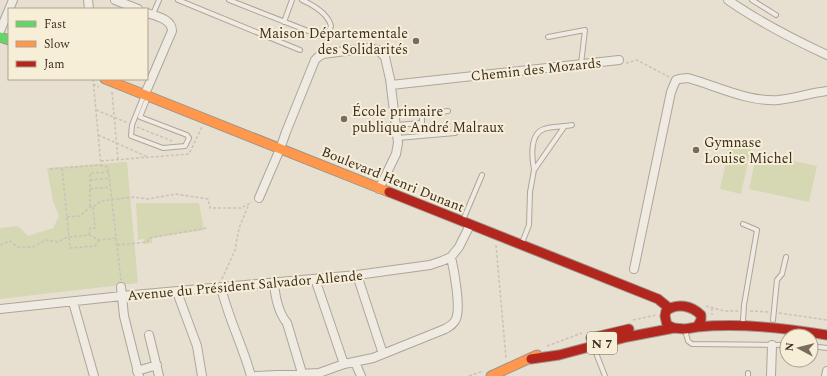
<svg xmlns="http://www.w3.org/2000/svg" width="827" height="376" viewBox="0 0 827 376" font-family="Spectral,serif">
<rect width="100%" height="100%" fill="#e7e0d1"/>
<!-- green -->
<path fill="#d6d7b3" d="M730 144 751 148 741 194 720 189Z
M757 153 817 166 809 202 749 189Z
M127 162 138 283 0 299V228L18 226 28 236 53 228 59 216 53 201 47 168Z
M136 203H199L204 230 152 238V243L144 244V239L138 240Z"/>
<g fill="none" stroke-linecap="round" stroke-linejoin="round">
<!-- lane casing -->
<g stroke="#ada599" stroke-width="6">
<path id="lane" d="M178 0 300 50
M229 0 326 38 331 26C328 14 313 5 302 0
M752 0 776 15
M153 14 159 0
M284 22 292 0
M548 37 585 30 581 64
M144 95 132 125 131 136 163 148 185 146 189 138 187 135 140 117 148 97
M396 125 422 123V115L448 111
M398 138 455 133
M534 170C532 159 529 134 544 129 552 126 563 127 572 125
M463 220 482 175
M743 224 757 230 744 305 743 320
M522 243 529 225 530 192 534 170 564 127
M773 320 777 280 782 274 786 257
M685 330 688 341 692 344 787 345
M595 346 596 353 605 376
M811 346 827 348
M748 376V373"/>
</g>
<!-- street casing -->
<g stroke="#ada599" stroke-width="10">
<path id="street" d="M88 0 89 9
M115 0 138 9
M728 0C759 22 793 39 827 55
M0 31 13 0
M391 85 619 60
M144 95 148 87 172 31C172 19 156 16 147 13
M259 198 280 149 286 132 315 60 318 57 323 54 368 48 378 50 385 57 390 79 398 143 396 154 379 189
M634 269 671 92 676 80 679 79 688 78C717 86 748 102 778 100 795 98 811 93 827 91
M357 275 383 354
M315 279 344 364
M274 282C275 296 278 312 287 323L302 373
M121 287 124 316 139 376
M221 287C228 318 243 346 251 376
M177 292 197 346 202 376
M73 302 94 376
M0 309 122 296 357 275 430 265 442 261 451 257 459 247 470 225
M149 335 159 376
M355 362 361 376
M137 371 157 365
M256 376 319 373 344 364 373 358 445 329C450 326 454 324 456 319 461 307 454 270 451 257
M771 376 772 345
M826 376 827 371"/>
</g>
<!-- fast casing -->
<g stroke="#9c958a" stroke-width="11">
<path id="fast" d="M0 37 9 40"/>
</g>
<!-- slow casing -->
<g stroke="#9c958a" stroke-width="11">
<path id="slow" d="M105 79 389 192
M491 376 537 355"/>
</g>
<!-- jam casing -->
<g stroke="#9c958a" stroke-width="11">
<path id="jam" d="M389 192 658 299 669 308
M697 327C741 323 784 328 827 335
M591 338 629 329
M531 359 559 355 627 337 674 328 685 329 697 327 701 320V315C692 306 677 302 666 311L665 316 667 325 674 328"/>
</g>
<!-- path -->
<path stroke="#c8c2b9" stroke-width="1.5" stroke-dasharray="3 2" stroke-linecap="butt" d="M626 63 637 60 669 77
M93 79 101 166
M93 84 99 87
M112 92 118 160
M96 110 128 123
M137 127 172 141
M98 135 148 157
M101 161 189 154 202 127
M62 168 70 248 95 246 99 240
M50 169 98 165 108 167 121 280
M90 180 110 178
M90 189 110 187
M90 207V173L109 172
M67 217 80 216 90 207H93L101 201 133 197 148 199 176 194 208 199 210 208H241L252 202
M89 235 90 228H95L93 207
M69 237 89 235 99 240 116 238
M0 245 10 241 18 247H33L45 240 58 242 69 236
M117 245 147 242 149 238 207 228
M496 245 506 358
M222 279 235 250 239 228 249 204
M706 306 724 311H738
M712 308V315
M750 311 768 312
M779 313 827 320
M633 320 656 315
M547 346 582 333
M469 376 483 371"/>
<!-- lane -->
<use href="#lane" stroke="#efebe3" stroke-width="4"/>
<!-- street -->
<use href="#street" stroke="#efebe3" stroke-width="8"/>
<!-- fast -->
<use href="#fast" stroke="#63d668" stroke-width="9"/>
<!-- slow -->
<use href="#slow" stroke="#ff974d" stroke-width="9"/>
<!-- jam -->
<use href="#jam" stroke="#b3261e" stroke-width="9"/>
</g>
<!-- markers -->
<g fill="#786c5e" stroke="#f7eed8" stroke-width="1.5">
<circle cx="416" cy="41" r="4"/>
<circle cx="344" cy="119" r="4"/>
<circle cx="696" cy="150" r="4"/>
</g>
<g text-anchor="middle" stroke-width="4" stroke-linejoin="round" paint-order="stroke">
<!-- shield labels -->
<rect fill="#f7eed8" stroke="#756857" stroke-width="1" x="587" y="332" width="30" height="22" rx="3"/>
<g font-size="13" font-weight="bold" fill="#3d2e20">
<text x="602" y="348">N 7</text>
</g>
<!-- poi labels -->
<g font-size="14" fill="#3d2e20" stroke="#f7eed8" text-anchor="start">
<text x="408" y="38" text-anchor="end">Maison Départementale<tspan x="408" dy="16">des Solidarités</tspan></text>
<text x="352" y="116">École primaire<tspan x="352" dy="16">publique André Malraux</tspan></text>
<text x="704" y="147">Gymnase<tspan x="704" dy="16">Louise Michel</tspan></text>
</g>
<!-- street labels -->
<g font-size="14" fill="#3d2e20" stroke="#f7eed8">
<text transform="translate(536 69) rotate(-6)" y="5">Chemin des Mozards</text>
<text transform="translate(393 179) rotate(22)" y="5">Boulevard Henri Dunant</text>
<text transform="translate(245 285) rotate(-5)" y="5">Avenue du Président Salvador Allende</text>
</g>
</g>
<!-- legend -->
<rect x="8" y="8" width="140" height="72" fill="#f7eed8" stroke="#ada18e"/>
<rect x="16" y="21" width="20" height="6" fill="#63d668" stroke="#ada18e"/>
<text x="44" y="28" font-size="12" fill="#3d2e20">Fast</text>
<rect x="16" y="41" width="20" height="6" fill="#ff974d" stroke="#ada18e"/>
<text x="44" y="48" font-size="12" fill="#3d2e20">Slow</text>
<rect x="16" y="61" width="20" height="6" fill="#b3261e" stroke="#ada18e"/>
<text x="44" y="68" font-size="12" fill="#3d2e20">Jam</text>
<!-- north arrow -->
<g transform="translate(799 348) rotate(277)"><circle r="19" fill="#f7eed8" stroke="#ada18e"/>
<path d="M0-3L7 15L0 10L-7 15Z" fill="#786c5e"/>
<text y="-6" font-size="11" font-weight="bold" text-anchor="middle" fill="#3d2e20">N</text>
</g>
</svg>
